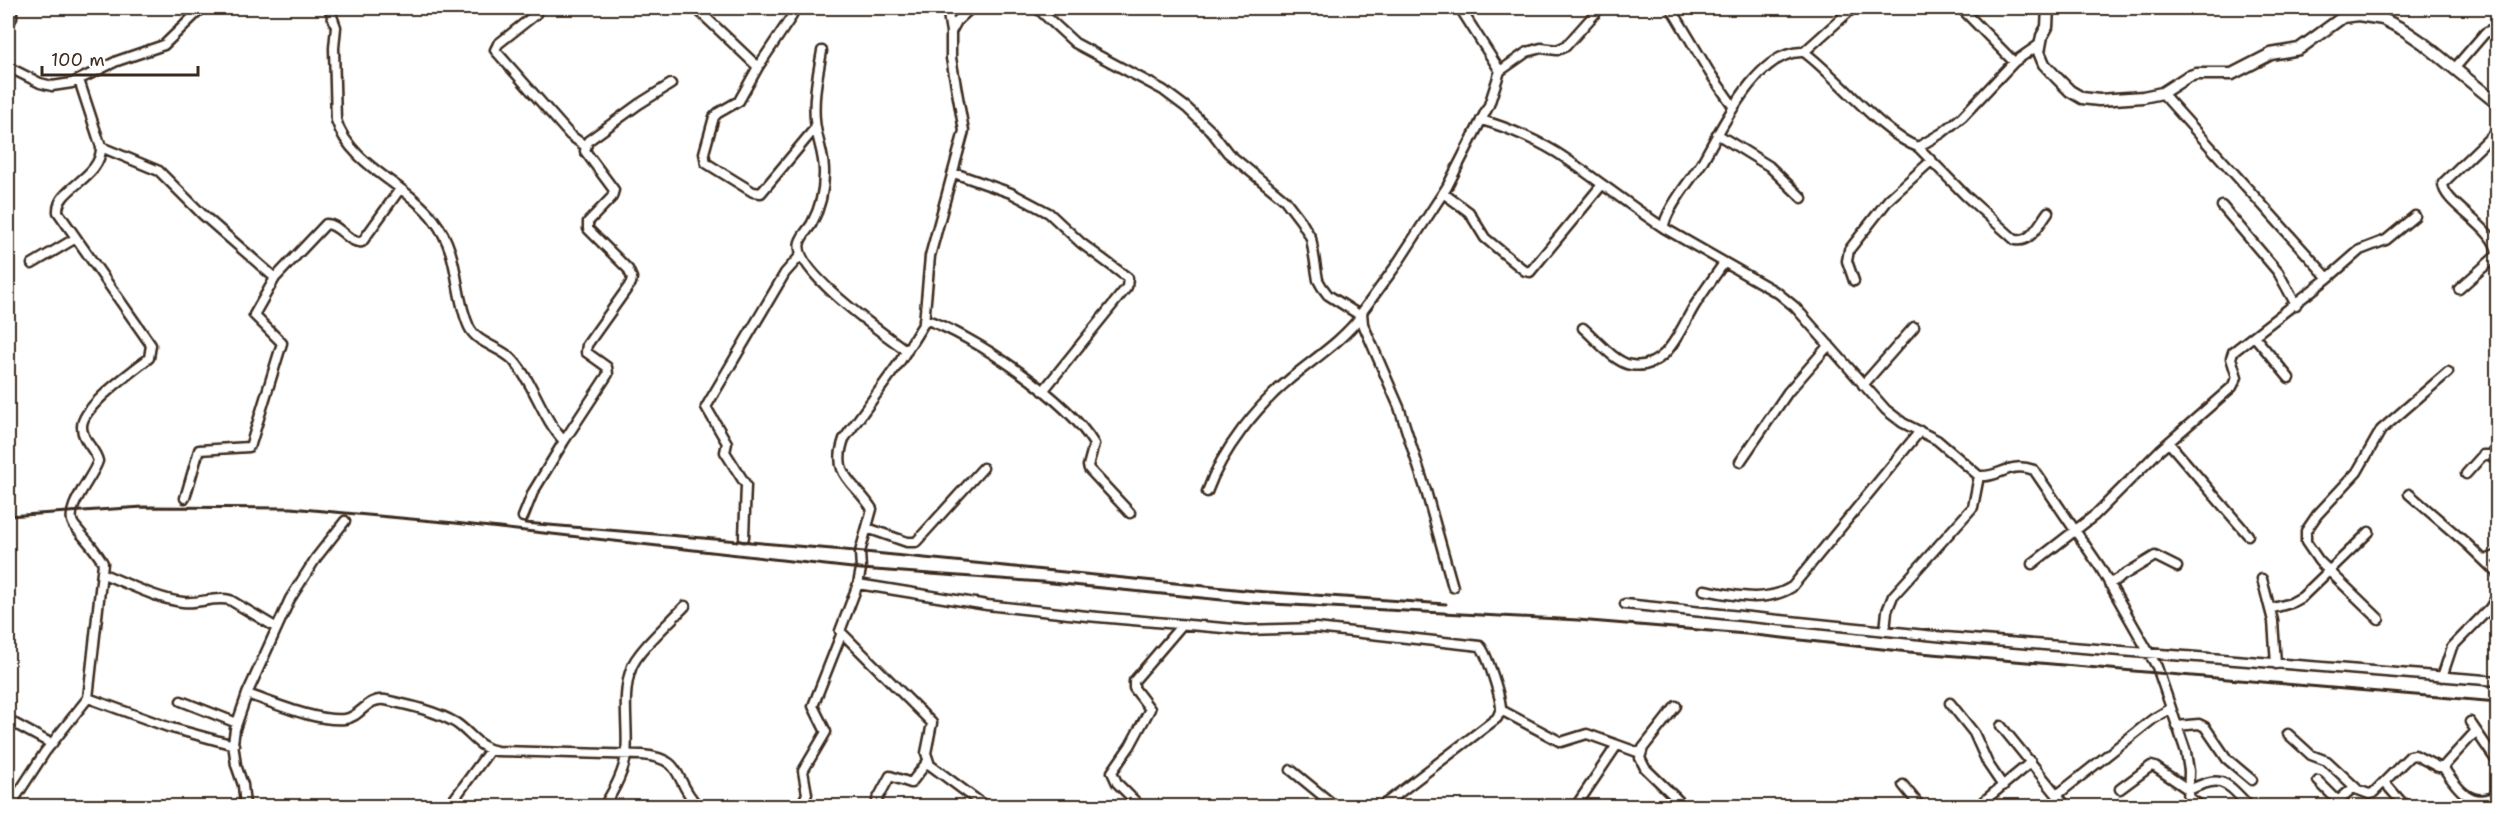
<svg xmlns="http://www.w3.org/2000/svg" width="2505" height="814" viewBox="0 0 2505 814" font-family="'Shantell Sans',sans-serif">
<rect width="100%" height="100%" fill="#fff"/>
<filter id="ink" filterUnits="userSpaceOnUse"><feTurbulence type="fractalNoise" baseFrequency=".0167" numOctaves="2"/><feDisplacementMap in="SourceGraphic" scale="12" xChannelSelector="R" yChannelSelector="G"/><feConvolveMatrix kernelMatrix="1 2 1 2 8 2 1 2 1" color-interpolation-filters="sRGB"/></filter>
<g filter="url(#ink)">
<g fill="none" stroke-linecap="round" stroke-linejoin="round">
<!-- minor casing -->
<g stroke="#3b2a1e" stroke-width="13">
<path id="minor" d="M329 8 336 27 334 48 336 120C351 167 406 183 434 220 461 255 453 292 469 327 477 344 501 347 513 360 534 383 542 418 564 441L608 374 607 367 586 352 587 345 631 283 632 278 628 269 588 229V222L612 197 614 190 585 151 588 141 639 104 671 84
M789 8 792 16 758 67 739 101 718 113 714 117 704 153 706 163 753 192 761 193 816 127
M947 8 951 32
M971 8 957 21 951 32V58L964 131 930 256 924 323 899 363 844 439C831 476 854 481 872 509L860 552 861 569 858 584 840 631 932 723 926 753 930 765 985 806
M1037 8 1075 43 1163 90 1187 108 1211 131 1228 153 1285 200 1301 221 1311 238 1318 280 1322 287 1328 295 1361 316C1342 341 1315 358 1291 378 1257 406 1222 450 1207 492
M1460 8 1500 71
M1671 8 1710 73 1733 106
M1961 8 2014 62
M697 9 758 67
M536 14 498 44 495 50 570 135 585 146
M8 24 12 18V8
M2040 44 2014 62 1962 117 1942 133 1918 147C1883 135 1837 76 1804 52 1757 49 1721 130 1701 164 1692 178 1663 213 1664 228L1778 293 1795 307 1886 410 1903 423 1937 440 1979 476C2001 478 2007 461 2034 470L2100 567 2157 667 2186 752 2189 771 2188 806
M822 51C818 74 813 96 815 120 816 138 825 155 824 174 824 190 820 208 812 223 809 229 802 235 800 242 791 270 887 336 907 351
M1804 52 1853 8
M8 67 40 83 52 86 72 83 117 61 164 45 202 8
M2454 69 2485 33 2498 26
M1481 120C1507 127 1542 142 1565 158 1599 181 1630 206 1664 228
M1717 134 1769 166 1802 198
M101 147 159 171 202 214 275 278
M1918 147 1965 195 2015 240C2031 243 2039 224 2048 212
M954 173 1011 193 1049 213 1081 243 1128 278 1127 287 1043 391
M1443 193 1469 212 1485 238 1525 271 1530 272 1601 186
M2222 206 2278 272 2296 305
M32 264 76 238
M2328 278 2360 250 2386 240 2415 216
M1854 281 1847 261 1849 250 1889 199 1931 161
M2459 289 2497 255C2498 228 2442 204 2443 183L2498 130
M924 319C974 335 1067 399 1094 444L1088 466 1089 469 1130 513
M1583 328C1596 339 1614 362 1631 365 1667 371 1680 329 1695 305 1704 291 1714 277 1724 263
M2254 336 2289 378
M1863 385 1914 327
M2169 443 2248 535
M1740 462 1788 392 1829 345
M2466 474 2483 455H2490L2498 461
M2409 494 2467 544 2498 574
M185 498 199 450 249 447 251 444 282 343 254 315 275 278 326 224C340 224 348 244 362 242L400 189
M523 517 533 492 564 441
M867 528 907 542H916L983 468
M744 537 746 485 725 452 727 443 706 407 785 273 801 255
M2485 560 2498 555
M2032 564 2095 515 2160 450 2232 387 2237 377 2231 358 2233 352 2328 278 2162 93
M103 574C129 584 157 599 183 602 199 604 215 596 230 600L277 628
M2262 579 2273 621 2276 664
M858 584 987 605 1087 616 1246 630 1316 628 1480 646C1487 653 1501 698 1501 709 1500 711 1498 716 1497 718L1382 806
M2109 584 2155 556 2177 567
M1453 587 1426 491 1399 407 1363 324 1362 312 1395 267 1447 187 1489 105 1500 71 1527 52 1541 48 1557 50 1566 46 1600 8
M1704 590C1733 595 1765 604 1792 587L1920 431
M1625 604 1945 637 2498 681
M2270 609 2291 603 2302 597 2369 532
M2379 619 2319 561 2306 542V531L2317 515 2357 472 2381 430 2448 372
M1885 631 1887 611 1893 596 1973 507 1979 476
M2442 677 2452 647 2490 608 2498 595
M247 694C274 703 317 722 345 719 361 717 367 697 385 700 408 705 436 711 456 723 471 733 478 748 497 751L642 755C686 759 672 779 698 806
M88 698 168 727 234 745
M181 701 237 723
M1950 703 1974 733 1988 764 2003 786
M1676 706 1643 748 1640 758 1645 768 1684 806
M1501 710 1561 742 1587 734 1640 753
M8 720 52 744
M2470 722 2498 763
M2001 726 2066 806
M2176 726 2199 724 2205 727 2227 759 2252 780
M2288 734 2311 755 2327 761 2356 788
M2443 767C2456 787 2472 811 2498 794
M1291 770 1335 806
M2318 781 2336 799H2340L2353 788 2369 794 2373 793 2410 756 2415 755 2438 767H2443L2475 732
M2385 783 2405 806
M1903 785 1920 806
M2120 789 2151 766 2155 767 2189 790C2222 774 2225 781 2249 806
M2057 795 2153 719 2170 709
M2189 798 2201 806
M877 800 890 776 911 783 928 761
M10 806 45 752 88 698 103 563C95 548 84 538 74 525 63 509 93 478 98 461 95 448 82 441 82 427 81 407 133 371 149 358L151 345 58 212C56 188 102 178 101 147L79 80
M245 806 243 785 236 765 233 743 235 729 247 694 290 599 316 558 345 521
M449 806 490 750
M604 806C613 792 623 774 626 756 629 727 621 698 631 669 636 652 671 621 685 606
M801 806 807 794 803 771 826 732 813 706 841 635
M1140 806 1117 783 1112 772 1130 746 1150 709 1134 688V681L1181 626
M1576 806 1617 745
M1978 806 2031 762"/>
</g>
<!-- tertiary casing -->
<g stroke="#3b2a1e" stroke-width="15">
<path id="tertiary" d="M2048 8 2047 27 2042 36 2039 52 2044 64 2057 78 2070 91 2082 98 2099 100 2143 97 2162 93 2187 77 2196 74H2232L2271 54 2299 49 2343 17 2358 15 2383 19 2404 30 2423 43 2498 104"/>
</g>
<!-- minor -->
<use href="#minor" stroke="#fff" stroke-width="8"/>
<!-- tertiary -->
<use href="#tertiary" stroke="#fff" stroke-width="10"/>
<!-- rail -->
<path stroke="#3b2a1e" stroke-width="3" d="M8 516 143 507 291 508 455 523 861 569 1042 582 1252 603 1578 620 1746 634 1909 652 2498 702
M525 523 844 550 1255 591 1446 604"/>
</g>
</g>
<!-- margin -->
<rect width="2505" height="814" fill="none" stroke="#fff" stroke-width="30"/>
<rect x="15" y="15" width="2475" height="784" fill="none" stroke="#3b2a1e" stroke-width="2" filter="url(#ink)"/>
<!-- scale -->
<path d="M42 66v9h156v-9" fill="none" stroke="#3b2a1e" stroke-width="3"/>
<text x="51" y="66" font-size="18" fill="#3b2a1e" stroke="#ffffff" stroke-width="4.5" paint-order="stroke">100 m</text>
</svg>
